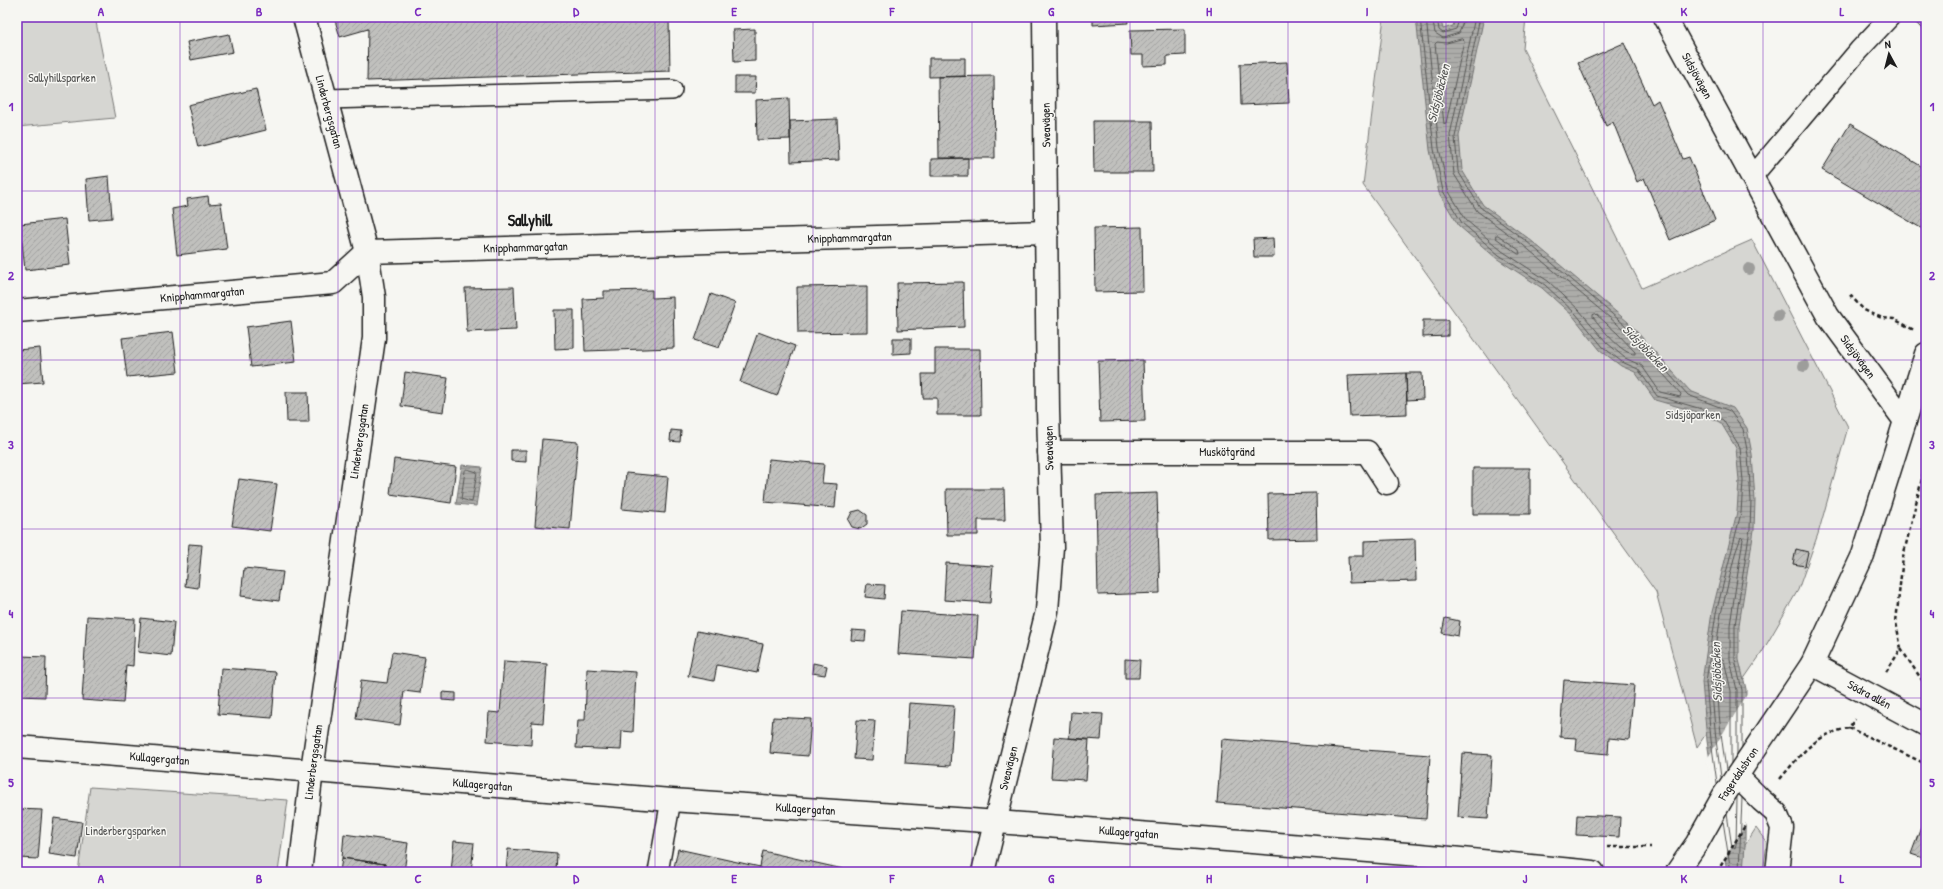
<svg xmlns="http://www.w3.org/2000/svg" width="1943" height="889" viewBox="0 0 1943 889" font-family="'Patrick Hand',sans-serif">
<defs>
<pattern id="water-rules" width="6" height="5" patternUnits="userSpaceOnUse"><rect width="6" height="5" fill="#acaca9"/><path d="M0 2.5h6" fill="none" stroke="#939391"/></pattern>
<pattern id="building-hatch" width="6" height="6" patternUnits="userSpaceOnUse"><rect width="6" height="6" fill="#c0c0bd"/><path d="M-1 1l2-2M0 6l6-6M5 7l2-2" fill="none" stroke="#a4a4a2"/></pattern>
</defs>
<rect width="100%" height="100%" fill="#f6f6f2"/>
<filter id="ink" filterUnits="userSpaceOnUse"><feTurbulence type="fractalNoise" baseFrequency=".025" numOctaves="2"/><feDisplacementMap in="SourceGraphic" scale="8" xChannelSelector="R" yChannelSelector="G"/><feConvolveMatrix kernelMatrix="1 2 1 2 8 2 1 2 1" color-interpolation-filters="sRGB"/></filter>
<g filter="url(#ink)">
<!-- park -->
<path fill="#d6d6d2" stroke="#797977" d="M17 17H95L115 118 17 127Z
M1384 17H1526L1523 49 1642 288 1752 240 1848 427 1818 534 1798 590 1761 654 1697 747 1656 592 1363 185Z
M90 787 288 800 278 872H78Z
M1756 828 1767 843 1763 872H1728Z"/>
<!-- water -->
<path fill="url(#water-rules)" stroke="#727271" d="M1416 17H1440L1443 29 1453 26 1456 17H1484L1459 136 1462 170 1483 205 1528 238 1628 322 1690 391 1733 408 1747 428 1752 454 1755 501 1754 530 1739 625V660L1746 689 1745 845 1743 872H1727L1707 741 1702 682 1712 612 1737 512 1739 481 1736 448 1721 423 1704 414 1655 400 1635 372 1621 366 1600 350 1573 316 1542 288 1496 258 1459 226 1439 193 1430 150Z
M462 465 482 467 476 506 456 504Z"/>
<!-- pier -->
<path fill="#f6f6f2" d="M1748 693V821L1723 861 1707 759Z"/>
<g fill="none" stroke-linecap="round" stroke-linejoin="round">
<!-- shore -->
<path stroke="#565654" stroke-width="1" d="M1420 17 1434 149 1443 191 1462 223 1499 255 1545 285 1576 314 1603 347 1622 362 1638 369 1657 396 1705 410 1723 420 1740 447 1743 481 1741 513 1716 613 1706 682 1711 740 1717 783
M1426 17 1439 148 1448 190 1466 220 1502 251 1548 281 1579 310 1607 343 1625 358 1642 366 1660 392 1680 397 1681 394 1622 328 1523 245 1477 211 1454 174 1450 135 1475 17
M1432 17 1435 33 1443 38 1459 33 1465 17
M1437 17 1439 30 1443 33 1456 29 1460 17
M1480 17 1455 137 1458 171 1480 207 1526 241 1625 325 1688 395 1730 411 1743 429 1748 455 1751 501 1750 529 1735 625V660L1742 690V747
M1462 39 1464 41 1446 123 1444 124 1435 44 1437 42 1446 43Z
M1496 235H1498L1519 250 1520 254H1518L1496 238Z
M1596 314 1617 333 1635 352V354C1622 355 1601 327 1593 317V315Z
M467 469 477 472 472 502 461 499 465 471Z
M1726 770C1721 734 1715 697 1720 661L1722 659 1724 660 1731 691V763
M1721 777 1716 740 1711 682 1721 614 1735 554 1741 537 1743 539 1730 625V660L1737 690V754
M1727 814 1732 847 1735 849 1736 845 1737 798
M1723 821 1731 872
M1739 872 1742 798"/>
</g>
<!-- building -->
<path fill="url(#building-hatch)" stroke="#1c1c1c" d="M334 17H396V19L488 17H701V21L669 20 670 71 367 81 368 29 340 37Z
M1093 17H1127L1128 23 1093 25Z
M1914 17H1926V31L1912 20Z
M755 29V61L734 62 733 30Z
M1185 29V55L1167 56V65L1143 66V55H1131L1130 30Z
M229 34 233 52 191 60 187 42Z
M1624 43 1652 104 1658 100 1683 159 1689 157 1715 220 1670 240 1644 178 1637 182 1613 122 1606 126 1578 63Z
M929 58H965V76L929 77Z
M1287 62 1289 103 1241 105 1240 64Z
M994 76 995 158H939L938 77Z
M735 77H756L755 93H735Z
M256 89 266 130 198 147 188 105Z
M789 98 790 139 757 140 756 100Z
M837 119 839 160 791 162 790 121Z
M1093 121H1152L1153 172H1094Z
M1850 124 1926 169V231L1822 170Z
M968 158V176H931V159Z
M109 176 112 218 89 220 86 179Z
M208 196 209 204 221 203 227 249 177 255 172 209 188 206 187 199Z
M65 219 70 265 25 270 20 224Z
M1142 227 1143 291 1095 292 1094 228Z
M1273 238 1274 257H1254L1253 239Z
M963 282 964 327 898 330 897 283Z
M867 286V332L798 333 797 287Z
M514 287 516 330 467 332 465 288Z
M652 290V298L673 297 674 348 585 351 583 299 604 298V291Z
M711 294 735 303 719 348 695 340Z
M554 310H574V348L555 349Z
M1423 320H1448V336L1423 337Z
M291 321 296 362 251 367 246 327Z
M173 332 178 372 127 377 122 338Z
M758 332 795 346 777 396 740 382Z
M893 338H911V353L893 354Z
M40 348 43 382 17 384V350Z
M935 349H980L981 415H937V398H923L922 374H935Z
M1143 360 1145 421 1100 422 1098 361Z
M405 372 448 378 443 412 401 406Z
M1406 373H1422L1423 399 1407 400Z
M1406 373 1407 414 1350 416 1348 375Z
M286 392H308L309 422H287Z
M671 430 681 431 680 442 670 441Z
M542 439 578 442 570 529 535 526Z
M511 450H526V462L511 461Z
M394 459 456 467 451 503 390 494Z
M769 459 824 464 822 483 837 484 835 508 765 502Z
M1473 468H1530V514H1473Z
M626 473 668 477 665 513 622 509Z
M239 479 277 484 270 531 232 526Z
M946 489H1004L1005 520H978V535H947Z
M1157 493 1160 593 1098 595 1096 495Z
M1316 493 1317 539 1269 540 1268 494Z
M860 510 867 515V524L860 529 852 527 848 520 852 512Z
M1415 539 1416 581 1349 583 1348 556H1364V541Z
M189 544 202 545 198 588 185 586Z
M1796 549 1808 552 1805 566 1793 564Z
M946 563 993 566 990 603 944 600Z
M244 568 283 572 279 601 241 596Z
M867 584 885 585 884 599 865 597Z
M901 611 978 616 975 659 898 654Z
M87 616 135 619 133 666 126 665 123 703 82 700Z
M141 618 174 622 171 656 138 652Z
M1445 618 1460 621 1458 636 1442 633Z
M852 630 866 631 865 641 851 640Z
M697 631 763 644 757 673 717 665 714 681 688 676Z
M392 652 425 657 420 693 404 691 400 725 356 719 361 680 387 683Z
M20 656 46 657 45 697 18 696Z
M1125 659 1140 660 1139 678H1125Z
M504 661 547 664 543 723 532 722 531 745 487 741 489 712 500 713Z
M813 663 827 666 825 675 812 673Z
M221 668 276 672 272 718 218 714Z
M587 669 636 672 633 732 622 731 621 750 576 748 578 720H585Z
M1564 680 1634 685 1629 740 1609 738 1608 754 1576 751 1577 738 1560 737Z
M442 692 456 693V701L442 700Z
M909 703 954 706 950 766 905 763Z
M1071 712 1103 714 1101 740 1069 738Z
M773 717 811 719 808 756 770 753Z
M857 720 875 721 872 760 854 759Z
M1054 737 1089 740 1086 780 1051 778Z
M1222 739 1430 755 1426 819 1217 803Z
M1462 753 1492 755 1488 819 1458 817Z
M17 809 42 810 38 859 17 858Z
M1926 814V859L1911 854Z
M1577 815 1620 817 1619 837 1576 835Z
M54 818 82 822 77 858 49 854Z
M344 834 408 843 404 872H384L385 864 342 858Z
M454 841 474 843 471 872H451Z
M508 849 557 853 556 872H506Z
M678 849 760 867 759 872H673Z
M763 851 852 871V872H759Z
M342 858 385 864 384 872H340Z"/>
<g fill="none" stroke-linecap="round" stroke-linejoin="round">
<!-- service casing -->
<g stroke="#1c1c1c" stroke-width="22">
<path id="service" d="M326 99 672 90
M1752 177 1859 50 1890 17
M658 872 671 800"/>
</g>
<!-- minor casing -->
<g stroke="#1c1c1c" stroke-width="25">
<g id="minor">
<path id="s1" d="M17 311 333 283 367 252 1047 232"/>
<path id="s2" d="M1049 452H1367L1387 483"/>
<path id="s3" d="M17 747 671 800 971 820 1420 855 1593 872"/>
<path d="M1737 776 1761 800 1776 813 1782 828 1777 872"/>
<path id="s4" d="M300 872 312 770 374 338V297L367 252 304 17"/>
<path id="s5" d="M983 872 1047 611 1052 547 1048 410 1044 17"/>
</g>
</g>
<!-- tertiary casing -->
<g stroke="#1c1c1c" stroke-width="25">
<g id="tertiary">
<path id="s6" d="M1665 17 1828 316 1905 421"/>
<path id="s7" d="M1812 664 1926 725"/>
</g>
</g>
<!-- secondary casing -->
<g stroke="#1c1c1c" stroke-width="25">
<g id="secondary">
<path id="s8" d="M1677 872 1697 843 1724 795 1812 664 1863 555 1926 354"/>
</g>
</g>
<!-- path -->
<path stroke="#1c1c1c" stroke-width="2.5" stroke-dasharray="4 3" stroke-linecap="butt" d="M1850 295 1864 310 1882 318 1894 319 1914 330
M1901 649 1922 680 1926 683
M1886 672 1901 649 1896 622 1903 557 1926 462
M1849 728 1926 764
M1780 779C1802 753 1814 735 1849 728L1855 719
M1607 847H1651
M1717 872 1746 824"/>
<!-- service -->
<use href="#service" stroke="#f6f6f2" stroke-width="19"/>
<!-- minor -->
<use href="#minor" stroke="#f6f6f2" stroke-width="22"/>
<!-- tertiary -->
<use href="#tertiary" stroke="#f6f6f2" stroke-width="22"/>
<!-- secondary -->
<use href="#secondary" stroke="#f6f6f2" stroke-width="22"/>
</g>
<!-- trees -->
<g fill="#9d9d9b">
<circle cx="1749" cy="269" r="6"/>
<circle cx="1778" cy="316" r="6"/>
<circle cx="1804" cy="366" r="6"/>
</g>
</g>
<!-- grid -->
<path fill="none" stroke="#7b2cbf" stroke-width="1" stroke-opacity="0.55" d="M180 17V872M338 17V872M497 17V872M655 17V872M813 17V872M972 17V872M1130 17V872M1288 17V872M1446 17V872M1604 17V872M1763 17V872M17 191H1926M17 360H1926M17 529H1926M17 698H1926"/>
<g text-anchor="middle" stroke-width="3" stroke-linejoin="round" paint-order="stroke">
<!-- street labels -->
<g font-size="12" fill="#1c1c1c" stroke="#f6f6f2">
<text dy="4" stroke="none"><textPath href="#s6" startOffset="67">Sidsjövägen</textPath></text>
<text transform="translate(329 112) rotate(75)" y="4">Linderbergsgatan</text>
<text transform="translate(1046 125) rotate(-91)" y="4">Sveavägen</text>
<text dy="4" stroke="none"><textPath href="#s1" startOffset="846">Knipphammargatan</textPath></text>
<text dy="4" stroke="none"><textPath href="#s1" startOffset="522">Knipphammargatan</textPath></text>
<text dy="4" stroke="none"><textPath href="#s1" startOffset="186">Knipphammargatan</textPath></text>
<text dy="4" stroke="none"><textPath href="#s6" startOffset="391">Sidsjövägen</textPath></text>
<text dy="4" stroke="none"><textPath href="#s4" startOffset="435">Linderbergsgatan</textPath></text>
<text transform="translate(1049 448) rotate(-91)" y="4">Sveavägen</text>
<text dy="4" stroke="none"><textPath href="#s2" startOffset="178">Muskötgränd</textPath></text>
<text dy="4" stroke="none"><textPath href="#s7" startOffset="65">Södra allén</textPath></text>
<text dy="4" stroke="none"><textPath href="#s3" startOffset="143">Kullagergatan</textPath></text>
<text dy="4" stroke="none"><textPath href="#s4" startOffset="111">Linderbergsgatan</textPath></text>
<text dy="4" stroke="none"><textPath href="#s5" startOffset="107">Sveavägen</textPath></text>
<text dy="4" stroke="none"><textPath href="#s8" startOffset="116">Fagerdalsbron</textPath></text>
<text dy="4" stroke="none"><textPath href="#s3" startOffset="467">Kullagergatan</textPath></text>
<text dy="4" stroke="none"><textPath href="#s3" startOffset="791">Kullagergatan</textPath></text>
<text dy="4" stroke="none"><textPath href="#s3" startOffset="1115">Kullagergatan</textPath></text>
</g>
<!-- park labels -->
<g font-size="12" fill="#545453" stroke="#f6f6f2">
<text x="62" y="82">Sallyhillsparken</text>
<text x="1693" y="419">Sidsjöparken</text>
<text x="126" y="835">Linderbergsparken</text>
</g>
<!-- water labels -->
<g font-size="13" font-style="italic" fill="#565654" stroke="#f6f6f2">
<text transform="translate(1438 93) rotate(-76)" y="5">Sidsjöbäcken</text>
<text transform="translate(1646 348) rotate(46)" y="5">Sidsjöbäcken</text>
<text transform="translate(1716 672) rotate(-92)" y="5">Sidsjöbäcken</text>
</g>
<!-- district labels -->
<g font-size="16" font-weight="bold" fill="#1c1c1c" stroke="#f6f6f2">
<text x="530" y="226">Sallyhill</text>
</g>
</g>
<!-- margin -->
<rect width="1943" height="889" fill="none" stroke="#f6f6f2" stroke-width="44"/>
<!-- north arrow -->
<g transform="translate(1889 54) rotate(353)" stroke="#f6f6f2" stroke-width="3" paint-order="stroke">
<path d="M0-3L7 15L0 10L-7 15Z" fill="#1c1c1c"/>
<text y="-6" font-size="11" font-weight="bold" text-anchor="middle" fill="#1c1c1c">N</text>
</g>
<rect x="22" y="22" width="1899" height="845" fill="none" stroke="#7b2cbf" stroke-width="1.5"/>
<g font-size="13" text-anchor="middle" font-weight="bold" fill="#7b2cbf">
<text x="101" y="16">A</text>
<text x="259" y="16">B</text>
<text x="418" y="16">C</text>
<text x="576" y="16">D</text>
<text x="734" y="16">E</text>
<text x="892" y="16">F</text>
<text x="1051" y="16">G</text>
<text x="1209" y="16">H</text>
<text x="1367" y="16">I</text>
<text x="1525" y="16">J</text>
<text x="1684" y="16">K</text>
<text x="1842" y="16">L</text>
<text x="11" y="111">1</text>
<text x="1932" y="111">1</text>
<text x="11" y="280">2</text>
<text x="1932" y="280">2</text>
<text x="11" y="449">3</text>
<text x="1932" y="449">3</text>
<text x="11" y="618">4</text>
<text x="1932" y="618">4</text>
<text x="11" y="787">5</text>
<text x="1932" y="787">5</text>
<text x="101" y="883">A</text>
<text x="259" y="883">B</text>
<text x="418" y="883">C</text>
<text x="576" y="883">D</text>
<text x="734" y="883">E</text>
<text x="892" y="883">F</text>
<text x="1051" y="883">G</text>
<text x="1209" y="883">H</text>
<text x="1367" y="883">I</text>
<text x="1525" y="883">J</text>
<text x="1684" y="883">K</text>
<text x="1842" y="883">L</text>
</g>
</svg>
